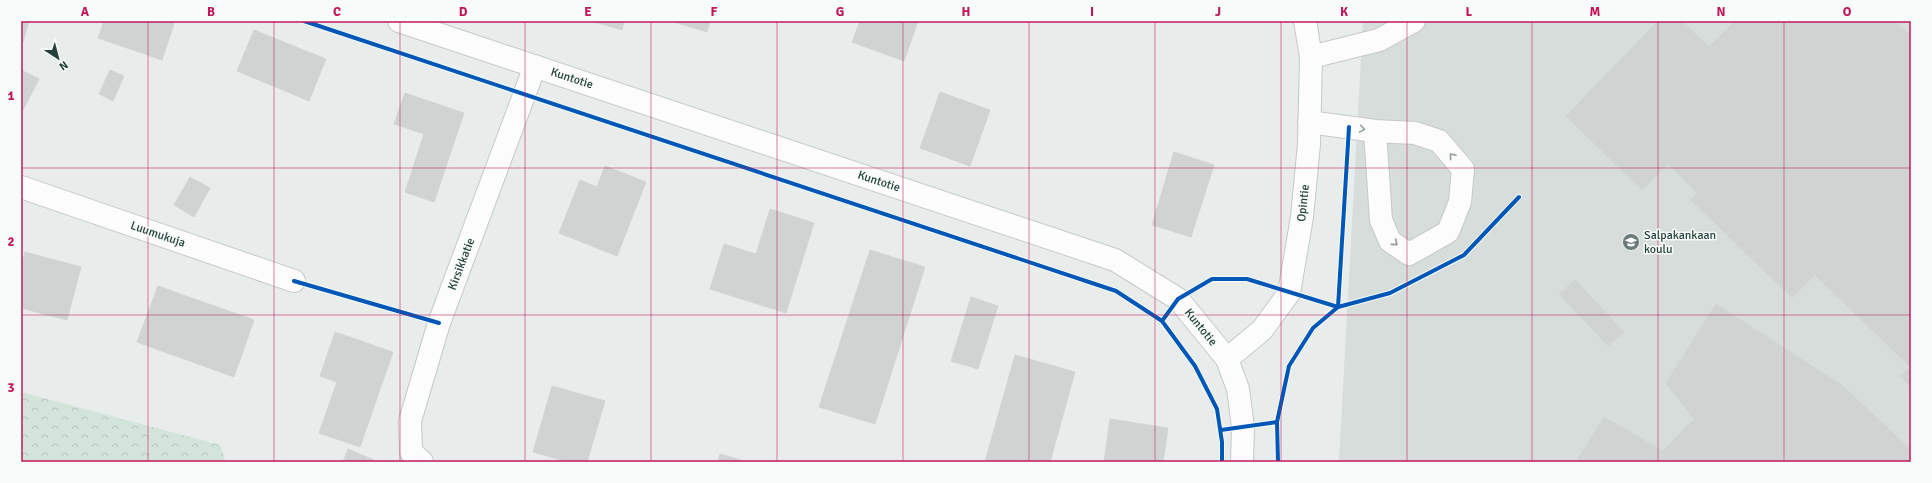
<svg xmlns="http://www.w3.org/2000/svg" width="1932" height="483" viewBox="0 0 1932 483" font-family="Signika,sans-serif">
<defs>
<pattern id="forest-crowns" width="20" height="18" patternUnits="userSpaceOnUse"><rect width="20" height="18" fill="#d3e4da"/><path d="M2 6a3 3 0 1 1 6 0M12 15a3 3 0 1 1 6 0" fill="none" stroke="#b5c5bc"/></pattern>
</defs>
<rect width="100%" height="100%" fill="#e8eceb"/>
<!-- built -->
<path fill="#d7dddb" d="M1363 21H1911V462H1339Z"/>
<!-- forest -->
<path fill="url(#forest-crowns)" d="M21 392 220 445 226 462H21Z"/>
<!-- building -->
<path fill="#cfd4d2" stroke="#d1d5d4" d="M21 21H29L23 42 21 41Z
M104 21H175L162 60 98 38Z
M591 21H624L622 30Z
M671 21H710L707 32Z
M860 21H918L904 61 852 42Z
M1658 21H1682L1709 47 1735 21H1895L1911 36V39L1904 46 1911 53V387L1900 376 1910 367 1815 275 1792 298 1691 200 1697 193 1668 164 1642 190 1566 116Z
M254 30 326 59 309 101 237 71Z
M1911 39V53L1904 46Z
M21 70 39 79 21 114Z
M110 70 124 76 113 101 99 94Z
M940 92 990 110 970 166 920 148Z
M405 93 464 113 434 202 405 192 424 134 394 124Z
M1174 152 1214 165 1191 237 1152 225Z
M605 166 646 182 617 256 559 233 580 180 597 187Z
M190 177 210 188 194 217 174 205Z
M770 209 814 223 786 313 710 289 724 244 756 254Z
M870 250 925 267 875 424 819 407Z
M25 252 81 267 67 320 21 308V266Z
M1575 280 1624 332 1608 346 1559 294Z
M158 286 254 320 234 377 137 342Z
M971 297 998 306 978 369 951 361Z
M1716 304 1843 386 1911 450V459L1908 462H1576L1604 417 1663 451 1694 419 1666 383Z
M335 332 393 352 360 447 319 433 337 382 320 376Z
M1015 355 1075 372 1050 462H985Z
M552 386 605 401 587 462H568L533 452Z
M1110 419 1168 428 1163 462H1104Z
M348 449 374 460 373 462H343Z
M720 454 747 462H718Z"/>
<g fill="none" stroke-linecap="round" stroke-linejoin="round">
<!-- minor casing -->
<g stroke="#c5c9c8" stroke-width="24">
<path id="minor" d="M399 21 1115 260 1178 299 1227 359 1238 389 1243 427 1242 462
M1311 57 1379 40 1414 21
M1309 122 1375 131 1381 220 1390 241 1409 254 1448 232 1460 202 1463 169 1439 141 1415 133 1375 131
M21 187 294 281
M1227 359 1262 330 1289 293 1302 217 1309 144 1311 57 1305 21
M422 462 411 452 410 421 439 323 535 66"/>
</g>
<!-- minor -->
<use href="#minor" stroke="#fcfcfc" stroke-width="22"/>
<!-- cycleway casing -->
<g stroke="#f7fbf9" stroke-width="6">
<path id="cycleway" d="M304 21 1116 291 1162 321 1178 299 1212 279H1247L1338 307 1390 293 1464 255 1519 197
M294 281 439 323
M1162 321 1195 366 1217 409 1222 442V462
M1221 430 1277 422
M1278 462 1277 422 1289 366 1313 328 1338 307 1349 127"/>
</g>
<!-- cycleway -->
<use href="#cycleway" stroke="#0057b8" stroke-width="4"/>
</g>
<!-- one-way arrows -->
<defs><path id="oneway-chevron" d="M-2-3.5L2.5 0L-2 3.5" fill="none" stroke-width="1.6" stroke-linecap="round" stroke-linejoin="round"/></defs>
<g stroke="#919e9c">
<use href="#oneway-chevron" transform="translate(1362 129) rotate(9)"/>
<use href="#oneway-chevron" transform="translate(1452 156) rotate(-130)"/>
<use href="#oneway-chevron" transform="translate(1395 243) rotate(40)"/>
</g>
<!-- grid -->
<path fill="none" stroke="#c2185b" stroke-width="1" stroke-opacity="0.55" d="M148 21V462M274 21V462M400 21V462M525 21V462M651 21V462M777 21V462M903 21V462M1029 21V462M1155 21V462M1281 21V462M1407 21V462M1532 21V462M1658 21V462M1784 21V462M21 168H1911M21 315H1911"/>
<!-- icons -->
<defs>
<g id="school-disc" transform="scale(0.9)"><circle r="9.5" fill="#6a7c79" stroke="#f7fbf9"/><path d="M0-5L7-2L0 1L-7-2ZM-4 1L0 2.5L4 1V4Q0 6-4 4Z" fill="#fff"/></g>
</defs>
<g fill-rule="evenodd">
<use href="#school-disc" x="1631" y="242"/>
</g>
<g text-anchor="middle" stroke-width="3" stroke-linejoin="round" paint-order="stroke">
<!-- street labels -->
<g font-size="12" fill="#26403c" stroke="#f7fbf9">
<text transform="translate(572 78) rotate(18)" y="4">Kuntotie</text>
<text transform="translate(879 181) rotate(18)" y="4">Kuntotie</text>
<text transform="translate(1303 203) rotate(-84)" y="4">Opintie</text>
<text transform="translate(158 234) rotate(19)" y="4">Luumukuja</text>
<text transform="translate(461 264) rotate(-69)" y="4">Kirsikkatie</text>
<text transform="translate(1201 327) rotate(51)" y="4">Kuntotie</text>
</g>
<!-- poi labels -->
<g font-size="12" fill="#26403c" stroke="#f7fbf9" text-anchor="start">
<text x="1644" y="239">Salpakankaan<tspan x="1644" dy="14">koulu</tspan></text>
</g>
</g>
<!-- border -->
<rect width="1932" height="483" fill="none" stroke="#f7fbf9" stroke-width="44"/>
<!-- north arrow -->
<g transform="translate(58 58) rotate(144)" stroke="#f7fbf9" stroke-width="3" paint-order="stroke">
<path d="M0-3L7 15L0 10L-7 15Z" fill="#26403c"/>
<text y="-6" font-size="11" font-weight="bold" text-anchor="middle" fill="#26403c">N</text>
</g>
<rect x="22" y="22" width="1888" height="439" fill="none" stroke="#c2185b" stroke-width="1.5"/>
<g font-size="13" text-anchor="middle" font-weight="bold" fill="#c2185b">
<text x="85" y="16">A</text>
<text x="211" y="16">B</text>
<text x="337" y="16">C</text>
<text x="463" y="16">D</text>
<text x="588" y="16">E</text>
<text x="714" y="16">F</text>
<text x="840" y="16">G</text>
<text x="966" y="16">H</text>
<text x="1092" y="16">I</text>
<text x="1218" y="16">J</text>
<text x="1344" y="16">K</text>
<text x="1469" y="16">L</text>
<text x="1595" y="16">M</text>
<text x="1721" y="16">N</text>
<text x="1847" y="16">O</text>
<text x="11" y="100">1</text>
<text x="11" y="246">2</text>
<text x="11" y="392">3</text>
</g>
</svg>
